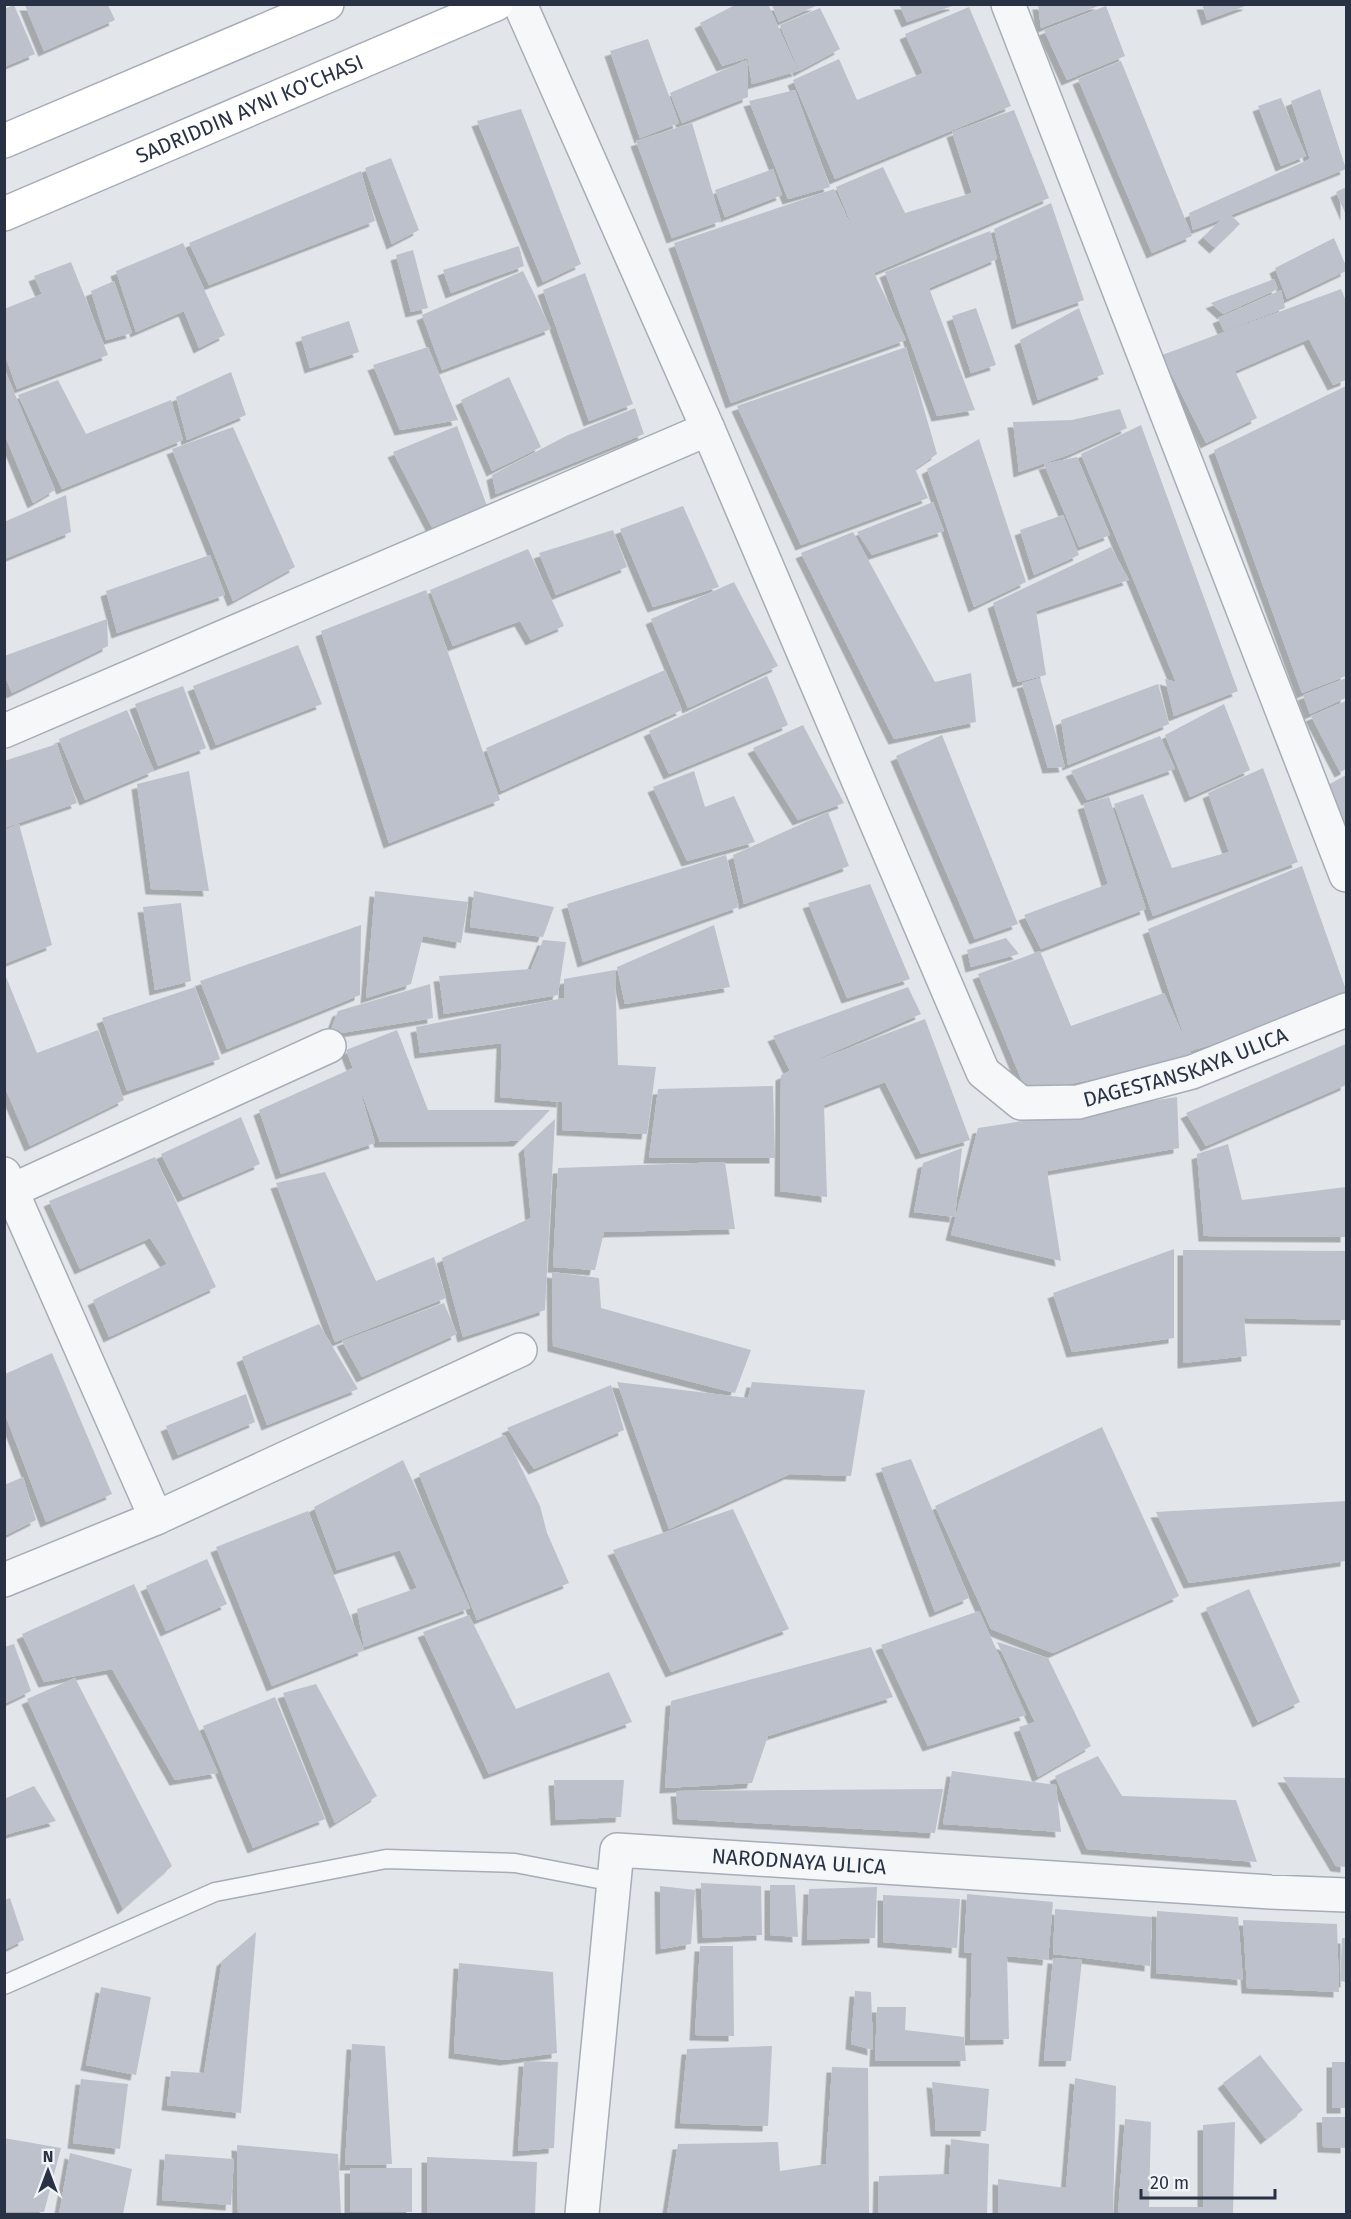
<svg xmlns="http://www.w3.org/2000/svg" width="1351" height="2219" viewBox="0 0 1351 2219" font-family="'Fira Sans',sans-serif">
<defs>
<filter id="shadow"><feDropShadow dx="-5.5" dy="5.5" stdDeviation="0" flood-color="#0004"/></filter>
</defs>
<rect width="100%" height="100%" fill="#e2e6eb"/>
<!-- building -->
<path fill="#bcc1cb" filter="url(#shadow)" d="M737 4H768L798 71 752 84 747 54V58L722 66 700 23Z
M899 4H955V5L907 22Z
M1038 4H1101V5L1041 28Z
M1202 4H1248V5L1207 20Z
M14 5 35 54 4 67V9Z
M25 5H108L115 20 44 51Z
M772 5H818L779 22Z
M1106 6 1125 56 1067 80 1044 30Z
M969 7 1011 106 835 179 793 80 839 59 857 100 923 73 905 34Z
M820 8 840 49 799 71 780 25Z
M648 39 679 123 640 138 610 51Z
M747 60 748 97 682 123 670 93Z
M1121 61 1192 236 1152 253 1078 79Z
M1320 89 1346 169 1231 215 1240 224 1215 248 1203 237 1222 219 1193 230 1189 213 1310 159 1291 101Z
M795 90 830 187 788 199 749 101Z
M1281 98 1306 156 1281 166 1258 106Z
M521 109 581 264 543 282 477 121Z
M1014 110 1049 198 874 273 906 340 731 403 674 243 834 189 861 247 836 187 883 167 905 213 972 193 952 132Z
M692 123 721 221 672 238 636 141Z
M391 158 419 230 392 244 365 168Z
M773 169 782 195 725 217 715 190Z
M361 171 375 221 209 285 189 243Z
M1346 187V215L1336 192Z
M1051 203 1084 300 1017 324 994 229Z
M990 231 997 259 929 288 975 410 937 416 885 272Z
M1334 238 1346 266V271L1287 299 1275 268Z
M183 243 225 335 199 348 184 311 136 332 116 271Z
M519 246 524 266 451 293 443 270Z
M413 250 428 308 411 312 396 255Z
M71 262 108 355 17 389 4 352V309L42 294 34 276Z
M523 271 551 329 442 370 422 315Z
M585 273 633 404 589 421 543 290Z
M1274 279 1278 289 1223 314 1211 303Z
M114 281 132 333 106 340 91 291Z
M1341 289 1346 301V380L1333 385 1309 339 1235 371 1257 418 1206 443 1162 355Z
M1281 290 1285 308 1224 331 1218 318Z
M976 308 996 365 971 373 952 316Z
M1079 308 1104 374 1038 400 1020 340Z
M349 321 359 352 310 368 301 337Z
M428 347 458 420 400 430 373 365Z
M906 347 937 454 915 469 928 498 801 545 737 406Z
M4 368 55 490 33 503 4 433Z
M231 372 246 415 187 440 176 397Z
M509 377 541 447 492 471 461 400Z
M58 380 86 434 171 400 183 440 62 489 18 395Z
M1346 386V676L1302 693 1214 450Z
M635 408 644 434 496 494 492 475 566 436Z
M1120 409 1127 428 1068 455 1019 472 1013 422 1072 420Z
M1141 425 1238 691 1174 716 1165 679 1176 682 1081 454Z
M457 426 489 511 436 535 393 452Z
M233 427 295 567 233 601 172 449Z
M979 439 1026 582 974 607 927 469Z
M1077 457 1110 535 1079 547 1044 464Z
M66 495 71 532 4 559V522Z
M933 502 944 531 872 555 857 532Z
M683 506 719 587 653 607 620 529Z
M1063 515 1079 555 1034 575 1020 530Z
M613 530 627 567 556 595 539 553Z
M853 532 935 682 971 673 976 722 894 739 801 553Z
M1111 547 1129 580 1036 611 1046 675 1018 682 993 603Z
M528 549 564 626 531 640 520 621 453 646 430 590Z
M210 555 225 595 117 633 106 591Z
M734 582 778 666 688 708 651 619Z
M426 590 500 800 389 843 321 631Z
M107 619 108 646 12 693 4 674V656Z
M298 645 322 704 216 745 193 686Z
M665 670 682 710 501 791 486 748Z
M767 676 788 725 669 774 649 731Z
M1040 678 1065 767 1048 768 1022 683Z
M1346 678V698L1310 714 1303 695Z
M1158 684 1169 724 1068 765 1061 720Z
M183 686 206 748 158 766 135 704Z
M1346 701V769L1340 772 1311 716Z
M1224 704 1250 770 1190 797 1165 735Z
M127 710 154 771 85 800 59 739Z
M803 725 844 803 798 820 753 748Z
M942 735 1018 924 975 939 896 756Z
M1160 736 1175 769 1087 800 1071 771Z
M57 744 77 803 4 828V761Z
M1263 768 1298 862 1153 916 1114 804 1143 794 1172 868 1229 852 1208 793Z
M189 771 209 891 151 889 137 784Z
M694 771 705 807 734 796 755 842 687 861 653 787Z
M1346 775V821L1343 823 1326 786Z
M1109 797 1146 909 1041 949 1024 915 1108 884 1083 804Z
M828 812 849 866 744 904 733 855Z
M19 824 52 945 4 964V830Z
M726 855 739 907 583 962 567 904Z
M1302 866 1346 990V1004L1190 1051 1193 1058 1027 1093 978 974 1040 951 1071 1026 1164 993 1186 1042 1148 929Z
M870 884 910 979 847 998 808 903Z
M375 891 468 902 461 943 423 936 411 984 366 998Z
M474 891 554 907 543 937 470 927Z
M181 903 191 981 155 990 143 907Z
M361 925 360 995 227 1049 200 981Z
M714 925 730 987 625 1004 617 967Z
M1006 938 1019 954 971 967 967 950Z
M543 940 566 942 558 995 444 1014 439 976 531 969Z
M615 970 618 1065 656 1067 647 1134 562 1130 564 1024 562 1102 500 1097 502 1043 420 1053 416 1027 564 998V979Z
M4 972 37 1053 98 1030 124 1100 30 1146 4 1085Z
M430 984 433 1018 329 1035 338 1011Z
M195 987 220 1059 127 1091 102 1018Z
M908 987 921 1014 799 1067 925 1019 970 1140 921 1154 885 1082 824 1105 827 1197 780 1191 781 1075 790 1071 773 1036Z
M397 1030 428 1110H550L519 1141 380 1142 358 1083 375 1143 281 1174 259 1110 353 1068 346 1050Z
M1346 1044V1085L1206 1146 1186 1113Z
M773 1086 775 1158H649L658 1089Z
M1177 1097 1179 1148 1047 1171 1061 1261 951 1235 978 1128Z
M241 1117 260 1164 183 1197 161 1154Z
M555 1119 545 1310 463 1337 442 1258 531 1218 524 1148Z
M1228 1144 1242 1200 1346 1187V1237L1204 1236 1197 1154Z
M962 1148 955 1217 914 1212 923 1163Z
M155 1157 216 1287 109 1337 93 1300 167 1264 150 1238 80 1269 49 1201Z
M725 1162 735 1229 604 1232 595 1270 553 1267 558 1168Z
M325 1172 376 1281 434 1257 446 1298 335 1342 276 1183Z
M1174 1249V1338L1072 1352 1053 1293Z
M1183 1250 1346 1251V1320L1244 1318 1247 1356 1183 1363Z
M552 1272 599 1278 601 1308 751 1350 735 1393 553 1346Z
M444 1303 457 1334 362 1377 342 1341Z
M319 1324 358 1389 267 1425 242 1357Z
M52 1353 112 1494 46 1522 5 1414V1374Z
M617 1382 748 1398 752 1382 865 1390 851 1476 790 1474 669 1529Z
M611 1385 624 1430 534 1469 507 1428Z
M246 1394 255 1422 178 1455 166 1426Z
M1102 1427 1179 1596 1053 1653 991 1629 935 1506Z
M505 1435 540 1506 547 1533 569 1583 477 1620 419 1474Z
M911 1459 969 1598 935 1612 881 1468Z
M403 1460 470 1608 364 1647 357 1609 417 1588 400 1550 337 1570 314 1507Z
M23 1477 36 1520 4 1536V1485Z
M1346 1501V1561L1189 1583 1156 1512Z
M733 1509 789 1629 671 1672 613 1550Z
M308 1511 364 1650 272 1686 216 1547Z
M207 1559 227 1604 166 1631 146 1586Z
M134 1584 218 1773 175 1780 112 1669 44 1682 22 1634Z
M1249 1589 1300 1702 1258 1722 1206 1608Z
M979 1611 1026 1715 928 1746 881 1645Z
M469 1615 516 1709 609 1672 632 1722 489 1774 423 1632Z
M997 1642 1048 1658 1091 1746 1038 1777 1019 1727 1035 1722Z
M14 1644 31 1691 4 1704V1647Z
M871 1647 893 1697 768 1736 752 1783 665 1788 671 1701Z
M75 1678 172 1866 123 1909 27 1699Z
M316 1684 377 1796 335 1823 283 1693Z
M275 1697 325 1819 253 1848 203 1726Z
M1098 1756 1122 1796 1236 1800 1257 1862 1087 1849 1055 1776Z
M952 1771 1056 1785 1061 1832 943 1824Z
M1283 1777 1346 1778V1867L1336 1866Z
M554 1780H624L621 1817 556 1820Z
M34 1786 56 1821 4 1835V1799Z
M943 1789 935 1833 678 1819 676 1791Z
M701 1883 761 1886 762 1935 703 1938Z
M770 1885H795L798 1937 770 1935Z
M660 1886 695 1890 691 1944 661 1949Z
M877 1887 875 1938 807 1940 809 1889Z
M967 1894 1053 1902 1048 1960 1007 1956 1009 2039 970 2040 972 1953 964 1952Z
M883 1895 960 1899 957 1948 883 1942Z
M10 1898 24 1940 4 1950V1900Z
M1055 1909 1152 1917 1150 1966 1053 1954Z
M1157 1911 1238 1917 1243 1980 1156 1973Z
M1243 1920 1337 1924 1339 1992 1247 1988Z
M256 1932 241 2113 167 2105 171 2071 204 2073 222 1961Z
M1342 1938H1346V1982L1340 1981Z
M700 1946H733L734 2036 695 2035Z
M1053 1958 1082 1960 1071 2061H1044Z
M459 1963 553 1972 557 2053 505 2060 454 2053Z
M101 1987 151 1997 136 2075 86 2065Z
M855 1991 871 1992 873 2050 851 2044Z
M877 2007H906L905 2030 964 2037 966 2061H875Z
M352 2044 385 2046 392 2164 345 2165Z
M772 2046 768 2126 680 2123 687 2049Z
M1260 2055 1303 2110 1266 2139 1223 2083Z
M524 2061 558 2062 554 2148 518 2151Z
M1332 2062H1346V2108H1332Z
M832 2067 868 2068 869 2214H667L678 2144 778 2142 780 2171 826 2164Z
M1075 2078 1116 2086 1113 2214H998V2179L1066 2188Z
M81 2079 128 2084 120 2149 73 2143Z
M932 2082 989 2089 986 2131H936Z
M1322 2117H1346V2148L1323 2147Z
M1125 2119 1151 2122 1149 2207H1203V2125L1235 2122 1233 2214H1118Z
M4 2138 61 2148 44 2212H4Z
M951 2139 989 2144 987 2214H878L879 2176 949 2174Z
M237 2145 338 2154 341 2214H238Z
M70 2153 132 2169 123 2214H59Z
M165 2154 234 2159 231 2205 162 2200Z
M427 2157 537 2162 535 2214H427Z
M350 2168H412V2212H350Z"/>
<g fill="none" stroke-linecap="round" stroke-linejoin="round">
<!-- service casing -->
<g stroke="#a7acb6" stroke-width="21">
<path id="service" d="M4 1985 215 1892 386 1859 515 1863 614 1882"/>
</g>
<!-- minor casing -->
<g stroke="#a7acb6" stroke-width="36">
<g id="minor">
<path id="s1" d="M520 4 708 429 983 1072 1021 1103 1078 1102 1192 1072 1346 1010"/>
<path d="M1008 4 1346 875"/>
<path d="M4 731 708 429"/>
<path d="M4 1174 156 1518"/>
<path d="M4 1194 329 1046"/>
<path d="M4 1580 156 1518 520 1350"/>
<path id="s2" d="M582 2214 617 1850 1271 1892 1346 1895"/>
</g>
</g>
<!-- secondary casing -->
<g stroke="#a7acb6" stroke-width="36">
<g id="secondary">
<path d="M4 141 327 4"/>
<path id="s3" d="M4 214 496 4"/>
</g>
</g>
<!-- service -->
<use href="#service" stroke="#f5f7f9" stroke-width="18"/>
<!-- minor -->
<use href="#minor" stroke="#f5f7f9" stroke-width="33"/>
<!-- secondary -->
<use href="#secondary" stroke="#fff" stroke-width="33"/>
</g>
<g text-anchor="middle" stroke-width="5" stroke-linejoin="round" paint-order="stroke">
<!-- street labels -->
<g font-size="21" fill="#293244" stroke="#f2f5f8">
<text dy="7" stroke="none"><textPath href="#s3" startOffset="267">SADRIDDIN AYNI KO'CHASI</textPath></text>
<text dy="7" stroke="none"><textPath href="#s1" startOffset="1383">DAGESTANSKAYA ULICA</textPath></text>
<text dy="7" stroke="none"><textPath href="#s2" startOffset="548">NARODNAYA ULICA</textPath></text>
</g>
</g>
<!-- border -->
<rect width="1351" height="2219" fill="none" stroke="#293244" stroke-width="12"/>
<!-- north arrow -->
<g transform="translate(48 2171)" stroke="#f2f5f8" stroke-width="4.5" paint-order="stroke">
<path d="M0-4.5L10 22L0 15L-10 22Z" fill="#293244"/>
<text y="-9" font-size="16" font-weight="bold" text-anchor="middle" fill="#293244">N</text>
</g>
<!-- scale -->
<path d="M1141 2189v9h134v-9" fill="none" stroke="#293244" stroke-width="3"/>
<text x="1150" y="2189" font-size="18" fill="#293244" stroke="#f2f5f8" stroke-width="4.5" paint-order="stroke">20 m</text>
</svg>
